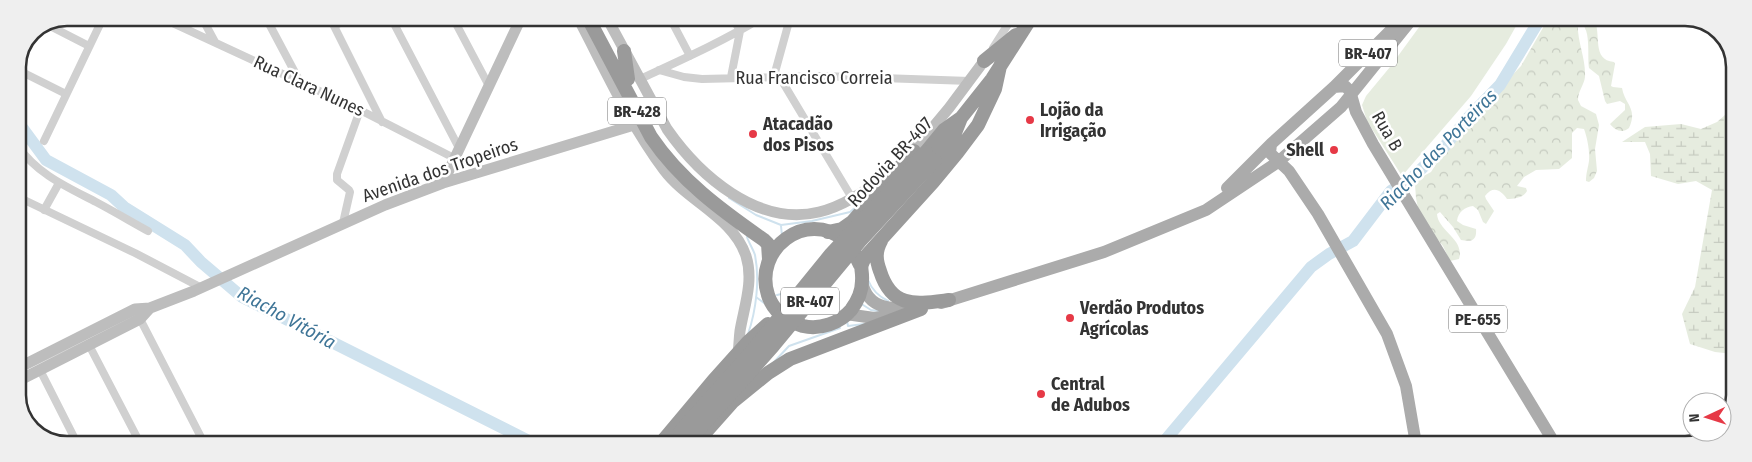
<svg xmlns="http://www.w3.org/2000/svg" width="1752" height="462" viewBox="0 0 1752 462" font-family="'Fira Sans Condensed',sans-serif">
<defs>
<pattern id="forest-crowns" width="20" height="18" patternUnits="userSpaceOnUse" patternTransform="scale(1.25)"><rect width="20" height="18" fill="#e6ecdf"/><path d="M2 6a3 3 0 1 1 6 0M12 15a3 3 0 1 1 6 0" fill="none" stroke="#c6cbc0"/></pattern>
<pattern id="wetland-marsh" width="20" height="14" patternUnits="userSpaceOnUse" patternTransform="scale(1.25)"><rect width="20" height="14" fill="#e6ecdf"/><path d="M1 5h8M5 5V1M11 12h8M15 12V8" fill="none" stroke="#c6cbc0"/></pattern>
</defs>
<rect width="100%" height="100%" fill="#fff"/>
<!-- green -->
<path fill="#e6ecdf" d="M1425 19H1520L1506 44 1471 96 1402 176 1367 121 1362 105 1366 96 1390 67Z"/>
<!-- forest -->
<path fill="url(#forest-crowns)" d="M1548 19H1594C1602 34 1591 60 1614 62L1615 64 1611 86 1613 87 1622 88C1625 105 1638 108 1629 128 1622 134 1615 130 1610 124L1625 110V104L1620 101 1607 104 1605 101 1599 76 1589 68C1587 54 1592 27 1578 20 1576 40 1586 57 1585 77 1584 85 1578 91 1578 100L1581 106 1596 114 1599 125 1595 149 1597 171 1594 178 1589 182 1586 181C1586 173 1588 168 1589 161 1590 151 1587 137 1584 129L1577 128 1572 133V158L1559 169 1536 170 1524 177 1517 186 1526 188 1527 191C1523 198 1514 199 1507 199 1501 190 1493 185 1485 196L1486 199 1494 211 1486 224 1483 222 1478 210 1473 206C1465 207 1458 212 1457 221L1463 225 1476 229C1477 241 1471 242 1461 240L1453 227 1440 212 1437 214C1438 231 1465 239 1459 259L1450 261 1443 246 1427 227 1419 213 1416 198 1415 185 1420 178 1431 172 1449 144 1478 115 1490 98 1521 66Z"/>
<!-- wetland -->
<path fill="url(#wetland-marsh)" d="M1734 107 1733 354 1715 352 1690 344 1682 314 1695 287 1712 190 1696 181 1678 184 1651 176 1650 154 1645 142H1622L1645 127 1681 124 1701 129 1717 122Z"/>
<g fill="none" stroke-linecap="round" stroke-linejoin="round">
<!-- stream -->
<path stroke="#cfe2ee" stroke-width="2" d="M729 198 756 215 781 225 812 221 850 212 857 206
M781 226 782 236
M747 237C749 243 753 249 755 255 760 280 756 311 748 334
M868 280C872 290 878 296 888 301
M777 295 794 291
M756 297 764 303
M860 303 871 310 879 311
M847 321 848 326 864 324
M773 363 789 346 840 328"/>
<!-- river -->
<path stroke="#cfe2ee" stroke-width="12" d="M18 122 46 160 111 195 124 207 185 245 201 262 242 297 533 443
M1162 444 1311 267 1329 254 1353 241 1391 191 1411 179 1444 147 1468 118 1500 85 1540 19"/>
<!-- street -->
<path stroke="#d0d0d0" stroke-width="8" d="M162 18 360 110 454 158
M202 18 215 42
M266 18 300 82
M330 18 382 122
M391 18 459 148
M453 18 489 86
M670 18 690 56
M48 25 89 46
M334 26 350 18
M993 48 1012 18
M18 70 66 94
M659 70 684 77 702 79 822 76 970 81
M774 76 790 18
M779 76 852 198
M731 77 740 31 733 18
M640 79C681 60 722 42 761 18
M44 141 103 18
M18 146C37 174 67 187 96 202 113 211 130 221 148 231
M18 197 135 253 200 287
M44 210 59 183
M343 223 350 192 349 190 337 180V174L360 110
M138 315 204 443
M89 345 140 443
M18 352 24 365
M40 370 77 443"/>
<!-- secondary -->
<path stroke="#bdbdbd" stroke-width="11" d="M578 18C605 69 629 123 664 170 688 202 733 217 746 256 754 281 744 307 740 331 739 339 739 346 738 354
M607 18 667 129C699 175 757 227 819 212 845 206 869 189 889 173
M909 156 949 108 984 61
M443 183 521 18
M18 368 135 309 150 308
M18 381 140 319 150 308 194 291 385 205 443 183 634 125"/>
<!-- primary -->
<path stroke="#ababab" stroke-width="12" d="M1334 87 1345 86 1350 91 1356 112 1373 144 1555 444
M1271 144 1270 153 1289 171 1318 214 1387 334 1406 386 1416 444
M1227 188 1271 144 1334 87 1402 19
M862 281C867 311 895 310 919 307
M941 303 1104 252 1206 210 1278 162 1341 107 1412 19
M846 314 874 318 895 315"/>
<!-- highway -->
<path stroke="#9a9a9a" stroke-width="14" d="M588 18 651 137C680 180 721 210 764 240L768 244 769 259
M624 51 628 79
M984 61 1016 35
M926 152 944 130 961 118
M935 160 953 138 961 118 992 79 1031 18
M828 232 842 229 852 222 914 151
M881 241C875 252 876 260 880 271 892 309 916 304 949 300
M860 265C856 256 852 247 844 240 806 209 753 249 768 295 773 311 787 321 803 326 820 330 840 323 851 310 857 302 862 291 862 281 863 268 858 269 866 256L933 182 957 153 978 125 995 89 1000 66
M731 403 768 373 790 359 921 309
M661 443 713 381 748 342 768 324
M695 444 735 399"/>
<!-- highway-bridge -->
<path stroke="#9a9a9a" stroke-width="14" d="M680 432 748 356 831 254 926 152
M686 444 773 346 860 241 935 160"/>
</g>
<!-- markers -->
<g fill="#e63946" stroke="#fff" stroke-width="2">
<circle cx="1030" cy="120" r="5"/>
<circle cx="753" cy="134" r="5"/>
<circle cx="1334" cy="150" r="5"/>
<circle cx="1070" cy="318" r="5"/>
<circle cx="1041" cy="394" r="5"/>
</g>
<g text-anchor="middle" stroke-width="5" stroke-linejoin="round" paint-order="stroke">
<!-- shield labels -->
<g fill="#fff" stroke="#707070" stroke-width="1">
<rect x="1339" y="39.5" width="58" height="27" rx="4"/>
<rect x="608" y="97.5" width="58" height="27" rx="4"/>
<rect x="781" y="287.5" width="58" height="27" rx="4"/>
<rect x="1449" y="305.5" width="58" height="27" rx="4"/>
</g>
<g font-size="16" font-weight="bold" fill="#333">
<text x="1368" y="59">BR-407</text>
<text x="637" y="117">BR-428</text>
<text x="810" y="307">BR-407</text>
<text x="1478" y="325">PE-655</text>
</g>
<!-- street labels -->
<g font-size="18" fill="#333" stroke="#fff">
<text x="814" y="84">Rua Francisco Correia</text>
<text transform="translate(309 86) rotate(25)" y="6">Rua Clara Nunes</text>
<text transform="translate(1387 131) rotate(60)" y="6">Rua B</text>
<text transform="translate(890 162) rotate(-47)" y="6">Rodovia BR-407</text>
<text transform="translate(440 170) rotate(-19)" y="6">Avenida dos Tropeiros</text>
</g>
<!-- poi labels -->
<g font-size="18" font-weight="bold" fill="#333" stroke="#fff" text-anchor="start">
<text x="1040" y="116">Lojão da<tspan x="1040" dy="21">Irrigação</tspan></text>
<text x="763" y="130">Atacadão<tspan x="763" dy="21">dos Pisos</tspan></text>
<text x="1324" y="156" text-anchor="end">Shell</text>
<text x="1080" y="314">Verdão Produtos<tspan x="1080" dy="21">Agrícolas</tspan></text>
<text x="1051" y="390">Central<tspan x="1051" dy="21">de Adubos</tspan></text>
</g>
<!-- water labels -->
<g font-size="19" font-style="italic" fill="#3f7597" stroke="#fff">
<text transform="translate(1438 149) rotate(-46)" y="7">Riacho das Porteiras</text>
<text transform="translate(287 317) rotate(29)" y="7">Riacho Vitória</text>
</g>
</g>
<!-- crop -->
<path d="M0 0H1752V462H0ZM67 26H1685A41 41 0 0 1 1726 67V395A41 41 0 0 1 1685 436H67A41 41 0 0 1 26 395V67A41 41 0 0 1 67 26Z" fill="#efefef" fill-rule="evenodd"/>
<path fill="none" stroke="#333" stroke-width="2.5" d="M67 26H1685A41 41 0 0 1 1726 67V395A41 41 0 0 1 1685 436H67A41 41 0 0 1 26 395V67A41 41 0 0 1 67 26Z"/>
<!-- north arrow -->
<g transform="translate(1707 417) rotate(266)"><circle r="24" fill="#ffffff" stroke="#adadad"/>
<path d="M0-4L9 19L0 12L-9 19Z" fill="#e63946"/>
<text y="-8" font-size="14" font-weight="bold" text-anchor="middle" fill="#333333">N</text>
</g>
</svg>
